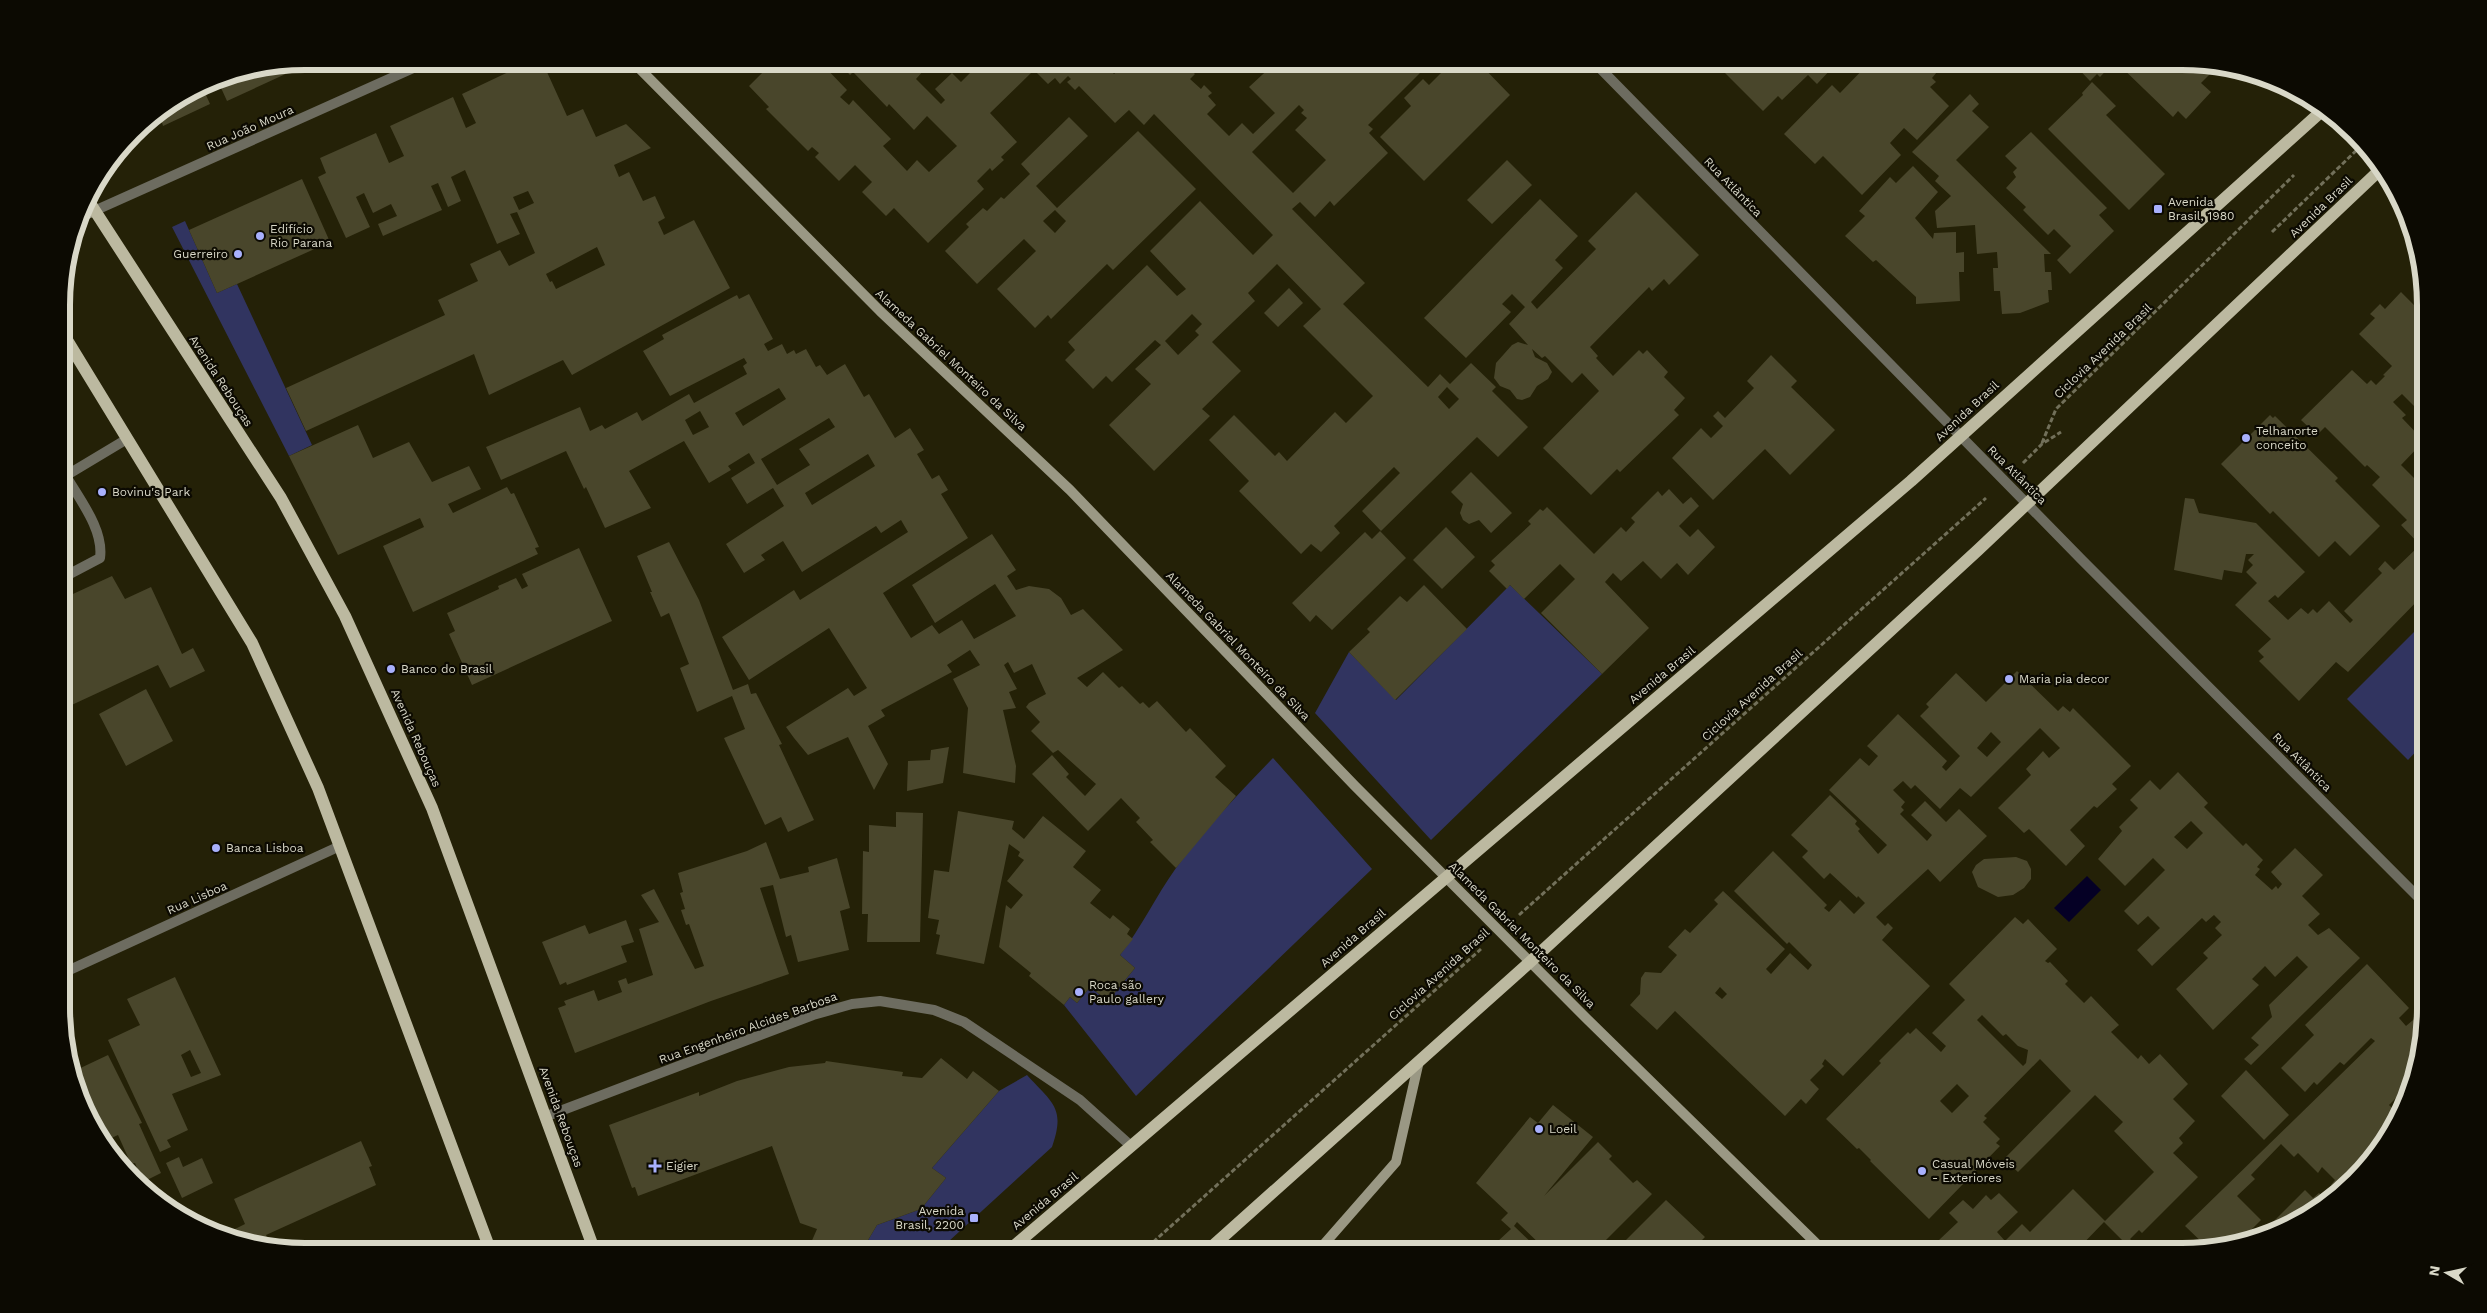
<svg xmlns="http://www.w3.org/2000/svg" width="2487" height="1313" viewBox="0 0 2487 1313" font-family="'Work Sans',sans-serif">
<rect width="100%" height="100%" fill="#242107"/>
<!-- green -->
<path fill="#313460" d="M185 221 217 293 237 284 312 445 289 456 172 227Z
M1510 585 1602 674 1431 840 1315 713 1349 652 1396 700Z
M2425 621V742L2408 760 2347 699Z
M1273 758 1372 869 1136 1096 1064 1005 1070 997 1077 1003 1090 987 1108 1001 1135 968 1120 955C1141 928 1156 896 1176 868 1205 829 1239 793 1273 758Z
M1027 1075C1052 1103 1066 1107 1052 1147L937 1252H861L877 1225 921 1209 946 1178 932 1168 999 1091Z"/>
<!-- water -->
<path fill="#050025" d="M2087 876 2101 890 2069 922 2054 908Z"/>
<!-- building -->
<path fill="#49462b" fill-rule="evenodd" d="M305 61H314L227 101 217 79Z
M532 61H542L567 116 583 109 596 137 626 124 651 148 614 165 619 177 629 172 643 201 655 196 665 218 658 222 664 235 694 220 730 288 572 375 563 360 489 395 474 354 306 431 286 388 445 315 438 300 478 281 470 264 500 250 509 266 535 253 517 212 510 214 520 234 497 244 465 170 451 177 461 201 448 207 438 183 431 186 442 210 383 236 378 224 397 216 391 204 373 213 364 193 356 197 370 227 346 238 318 177 326 173 320 158 376 133 389 163 404 156 390 126 453 97 466 128 476 123 462 94ZM528 191 534 203 519 210 513 197ZM597 247 605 265 556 289 552 281 550 282 546 274Z
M774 61H808L816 68 821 63 847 90 840 97 849 105 853 100 891 139 883 146 907 171 917 160 929 172 957 146 927 116 914 130 889 104 887 107 853 72 850 75 837 61H932L916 79 941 104 945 100 935 89 952 73 961 82 980 63 987 70 996 61H1020L1031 73 990 113 1017 142 1001 157 1004 160 992 171 990 168 977 181 984 189 928 243 894 208 886 216 862 192 872 182 855 165 839 181 815 157 819 153 812 147 808 151 766 109 769 107 749 86Z
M953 61H967L959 68Z
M1043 61H1102L1114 74 1128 61H1173L1182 70 1186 66 1195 74 1190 79 1201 89 1204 85 1212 93 1208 96 1216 105 1207 114 1229 136 1242 123 1253 134 1275 113 1249 87 1277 61H1342L1346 67 1352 61H1436L1425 72 1423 70 1368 125 1373 129 1369 133 1388 153 1334 206 1330 201 1315 217 1300 202 1292 209 1365 283 1343 304 1428 387 1440 374 1450 384 1471 363 1496 387 1492 391 1528 427 1498 457 1477 437 1381 531 1362 511 1400 473 1394 467 1334 526 1340 533 1321 552 1311 544 1301 554 1239 491 1249 481 1209 440 1234 415 1275 456 1279 452 1287 461 1335 412 1346 423 1373 396 1303 326 1321 309 1277 264 1248 293 1255 301 1212 342 1241 371 1202 409 1210 416 1154 471 1109 425 1151 384 1135 369 1161 345 1155 340 1112 382 1106 376 1093 389 1065 360 1075 350 1068 342 1147 265 1177 296 1186 289 1150 251 1200 201 1253 255 1273 235 1154 114 1144 125 1129 110 1115 123 1079 86 1075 90 1067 82 1071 79 1068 76 1060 84 1055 78 1048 84 1034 70ZM1299 105 1304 110 1301 113 1307 118 1295 130 1326 160 1293 193 1252 152ZM1192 314 1202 324 1195 331 1199 335 1178 355 1165 341ZM1447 387 1459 399 1449 409 1438 397Z
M1453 61H1477L1510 95 1424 181 1380 137 1411 106 1404 98 1423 79 1429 85Z
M1730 61H1830L1834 66 1817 84 1808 75 1782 100 1778 96 1763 111 1722 70Z
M1871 61H1946L1932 78 1936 82 1930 87 1949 106 1917 140 1904 128 1890 143 1901 155 1862 195 1823 156 1815 164 1784 134 1832 85 1840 93Z
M2071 61H2182L2218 66 2201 83 2211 92 2186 119 2178 111 2173 117 2115 61 2100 77 2097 74 2090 81Z
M2092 82 2116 106 2106 115 2165 174 2129 210 2048 129 2083 95 2082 93Z
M202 86 210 104 163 126 161 119 138 129 144 122Z
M1970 94 1979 104 1972 111 1989 127 1956 160 2051 254H2044L2045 272H2051L2052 290H2048L2049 302 2020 313 2002 314 2000 291H1994L1993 268H1998L1997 252 1977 254 1975 225 1937 228 1935 211 1951 196 1935 181 1939 176 1912 152Z
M1069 117 1088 136 1036 186 1057 208 1138 131 1196 189 1113 270 1107 264 1051 319 1048 315 1035 328 997 289 1036 251 1024 239 977 284 945 251 969 227 966 224 983 208 987 211 1001 197 1004 199 1030 174 1021 164ZM1055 210 1066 221 1055 233 1043 221Z
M2031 132 2107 208 2099 215 2114 231 2070 274 2057 260 2071 246 2054 229 2048 235 2023 210 2026 207 2006 188 2016 177 2013 172 2017 168 2005 156Z
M1507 160 1532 185 1492 224 1467 200Z
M1913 166 1938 192 1915 218 1933 239 1934 233 1956 232V253L1964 252V272H1959L1960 301 1916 304V297L1876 260 1873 262 1845 236 1865 216 1859 211 1890 177 1896 183Z
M302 179 330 242 217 293 189 230Z
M1636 192 1699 255 1669 285 1664 279 1652 291 1649 287 1590 347 1598 356 1596 358 1613 376 1639 350 1643 354 1647 350 1668 372 1664 377 1685 398 1674 410 1679 415 1620 472 1617 469 1591 495 1543 448 1599 391 1582 373 1572 383 1545 356 1542 358 1532 349 1535 357 1547 363 1552 372 1548 379 1537 386 1530 397 1522 400 1517 399 1510 390 1500 386 1494 378 1496 363 1512 345 1518 342 1528 345 1509 324 1525 307 1512 294 1502 304 1511 312 1466 358 1424 318 1540 199 1578 236 1555 260 1563 268 1531 302 1537 309 1596 249 1588 241Z
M1289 288 1303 303 1278 327 1264 313Z
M2401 292 2414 305 2424 296V416L2402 394 2393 402 2406 415 2402 418 2424 441 2401 465 2424 488 2425 593 2348 672 2336 662 2299 701 2259 661 2264 657 2258 651 2271 639 2235 605 2257 583 2246 572 2253 565 2248 560 2254 554H2246L2242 573 2224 570 2222 580 2174 570 2185 498 2194 499 2199 513 2256 523 2305 572 2278 598 2275 595 2268 601 2288 620 2301 608 2308 614 2313 609 2317 613 2329 601 2350 623 2353 620 2344 611 2382 573 2378 569 2385 561 2394 570 2420 545 2401 525 2407 520 2372 485 2380 477 2367 465 2365 467 2325 427 2317 435 2301 420 2352 370 2367 384 2371 380 2376 385 2385 376 2383 375 2392 366 2359 334 2375 318 2370 314 2380 304 2385 309Z
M749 294 773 339 764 344 768 351 782 344 787 354 794 350 796 354 806 349 816 367 820 365 827 375 845 364 864 397 869 394 895 438 910 428 924 450 917 454 932 479 939 475 948 490 941 494 968 538 883 593 911 638 932 625 939 634 962 620 974 639 1016 616 995 584 935 623 912 585 992 534 1016 570 1007 576 1016 590 1029 586 1049 589 1061 598 1071 615 1083 609 1123 650 1077 678 1087 687 1103 672 1119 688 1122 686 1140 704 1143 702 1149 708 1157 701 1186 732 1190 728 1226 766 1215 777 1236 796 1176 868 1150 842 1153 840 1136 822 1140 818 1121 798 1088 831 1032 774 1052 755 1069 774 1066 777 1085 796 1096 784 1058 750 1053 753 1031 731 1040 722 1026 707 1029 703 1046 694 1032 664 1014 673 1008 662 1004 665 1017 689 1009 692 1016 708 1003 710 1016 766 1015 783 963 773 968 708 953 679 980 665 970 650 947 665 952 672 881 710 885 716 868 726 888 764 874 790 848 737 808 755 794 738 786 727 848 688 854 696 867 688 829 628 749 680 722 637 794 590 800 600 908 532 901 520 881 533 876 526 802 572 783 541 761 555 765 560 744 573 726 544 784 506 773 488 747 504 731 478 755 463 749 453 728 466 731 470 709 483 684 441 629 471 651 508 605 528 586 487 584 489 566 451 501 480 486 447 580 407 590 431 602 425 605 429 637 412 642 421 689 394 694 403 747 374 743 366 747 363 744 358 670 396 643 351 664 339 662 335 733 297 737 295 739 299ZM779 388 786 399 743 426 735 413ZM700 411 709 427 693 435 685 420ZM829 418 835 427 799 449 810 465 777 485 761 459ZM868 454 875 466 812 505 805 493Z
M1771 355 1797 381 1791 387 1835 430 1790 475 1765 449 1713 500 1672 458 1701 428 1711 438 1723 426 1713 416 1718 411 1725 418 1754 388 1747 381Z
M2270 415 2273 418 2275 416 2338 478 2335 481 2380 526 2350 556 2335 541 2319 557 2273 511 2270 514 2221 464Z
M358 425 373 458 409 442 432 482 469 466 481 489 448 504 453 513 507 487 511 494 514 493 539 547 535 548 538 554 413 612 383 546 424 527 420 518 338 555 289 456Z
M1471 472 1512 513 1491 533 1479 520 1469 524 1463 520 1460 513 1463 504 1451 492Z
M1669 489 1683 504 1691 497 1699 506 1679 526 1690 537 1698 529 1715 547 1688 575 1677 563 1661 579 1643 561 1621 581 1613 573 1605 582 1649 628 1602 674 1541 613 1575 579 1560 564 1524 599 1510 585 1507 589 1489 571 1495 565 1491 561 1531 524 1528 521 1540 509 1543 511 1547 507 1594 554 1621 527 1626 532 1635 522 1631 518 1658 491 1662 496Z
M1446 527 1475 557 1442 589 1413 560Z
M1380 531 1406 558 1332 630 1316 615 1310 622 1292 603 1365 532 1372 539Z
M669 542 699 600 733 690 748 684 751 694 756 693 782 744 779 745 814 820 788 832 781 817 765 825 724 738 745 729 732 696 697 712 680 668 689 664 669 613 661 617 650 592H652L637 556Z
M579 548 612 621 472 685 449 634 455 631 447 613 499 589 498 586 516 578 522 589 528 586 522 574Z
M112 576 125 599 151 587 182 654 193 648 205 671 170 688 158 665 63 709 62 599Z
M1424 585 1467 629 1395 700 1349 652 1370 632 1367 629 1400 596 1407 602Z
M2017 671 2058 711 2063 706 2070 712 2073 708 2131 766 2112 784 2117 789 2097 808 2094 806 2070 830 2085 846 2066 866 2029 829 2024 833 1998 808 2031 775 2026 769 2043 751 2049 758 2060 748 2040 728 1971 797 1960 788 1940 809 1915 785 1911 789 1903 781 1893 790 1905 802 1901 807 1904 810 1900 814 1927 841 1932 835 1911 815 1925 801 1946 822 1959 809 1987 836 1940 882 1928 869 1876 917 1885 926 1888 923 1893 928 1882 940 1930 986 1843 1076 1825 1059 1822 1064 1824 1066 1810 1080 1819 1089 1806 1104 1801 1099 1785 1116 1675 1011 1657 1030 1630 1005 1640 994 1641 978 1645 972 1661 973 1677 955 1668 947 1685 929 1690 933 1718 904 1714 900 1723 891 1785 949 1766 969 1771 974 1790 953 1808 970 1812 965 1789 942 1787 944 1734 891 1773 851 1827 905 1824 908 1829 912 1840 900 1854 914 1865 903 1858 896 1857 898 1830 873 1824 879 1802 857 1808 851 1791 835 1830 795 1857 821 1855 824 1860 829 1858 831 1878 854 1887 845 1829 790 1860 758 1869 766 1878 756 1867 746 1898 714 1947 761 1942 767 1946 771 1960 756 1920 716 1929 707 1926 704 1956 673 1986 702ZM1991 732 2001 742 1987 757 1977 748ZM1720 987 1727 994 1722 999 1715 993Z
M146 689 173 741 126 766 99 714Z
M949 747 943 783 907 791 908 761 930 760 931 750Z
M2178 772 2208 803 2204 807 2243 846 2246 843 2263 860 2257 867 2260 869 2255 875 2272 890 2276 886 2278 889 2282 884 2271 872 2295 848 2323 875 2302 896 2320 914 2308 925 2318 935 2329 928 2360 958 2251 1065 2244 1059 2259 1045 2251 1038 2272 1017 2269 1005 2308 967 2297 956 2275 977 2265 966 2252 979 2259 985 2213 1030 2176 989 2208 958 2203 953 2222 935 2215 928 2221 922 2214 915 2206 922 2202 918 2152 966 2137 950 2160 928 2148 916 2138 925 2124 911 2165 870 2153 858 2125 886 2098 859 2122 831 2119 827 2138 808 2130 800 2150 780 2160 790ZM2191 821 2203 833 2187 849 2174 837Z
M2425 788V798L2420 793Z
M958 811 1014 821 1012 829 1024 839 1043 816 1086 851 1073 867 1101 890 1090 903 1110 919 1113 915 1130 929 1127 934 1133 939 1120 955 1135 968 1108 1001 1090 987 1077 1003 1070 997 1064 1005 1029 976 1031 973 999 947 1006 905 1011 909 1023 895 1007 881 1024 860 1018 856 1020 852 1009 844 984 964 936 954 940 935 936 934 939 920 928 918 934 870 949 872Z
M896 812 923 813 920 942H867L868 914H862L863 851 869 852V825L896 827Z
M766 842 780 879 809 872 808 867 837 858 850 908 840 911 849 950 798 962 791 935 786 937 773 885 760 888 789 974 711 1001 575 1053 558 1008 566 1005 564 1001 594 990 598 1001 622 992 618 981 626 978 628 984 653 975 639 929 659 922 641 895 654 889 695 969 704 966 689 924 686 925 681 910 685 909 680 893 683 892 678 873 747 851Z
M63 848 72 867 63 871Z
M2016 857 2027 861 2031 869V879L2024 888 2013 895 1998 897 1978 887 1972 872 1976 865 1984 859Z
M2015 917 2023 924 2028 919 2057 949 2045 961 2048 963 2050 962 2068 981 2065 984 2084 1003 2091 996 2119 1025 2111 1032 2138 1059 2141 1055 2149 1064 2160 1054 2188 1084 2173 1099 2195 1121 2179 1138 2183 1143 2173 1153 2198 1177 2142 1233 2139 1230 2130 1239 2143 1251H2118L2126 1244 2104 1222 2076 1251H1951L1939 1240 1958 1222 1949 1213 1963 1200 1973 1209 1986 1195 1991 1200 1999 1193 2018 1212 1997 1232 2005 1241 2022 1224 2030 1232 2073 1189 2105 1221 2154 1172 2114 1131 2123 1122 2095 1095 2018 1172 2004 1159 2071 1091 2040 1059 1984 1116 1987 1118 1983 1122 2000 1139 1996 1143 2000 1146 1929 1219 1870 1161 1871 1160 1859 1148 1857 1149 1826 1119 1881 1063 1879 1061 1908 1032 1910 1034 1916 1028 1941 1052 1946 1046 1932 1033 1965 1000 1949 984ZM1982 1015 2003 1036 2006 1034 2018 1046 2028 1050 2026 1063 2023 1066 1977 1020ZM1957 1084 1969 1096 1952 1113 1940 1101Z
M626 920 634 942 621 946 627 962 567 985 566 982 560 985 542 942 585 925 589 934Z
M2367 964 2409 1008 2399 1018 2406 1026 2419 1015 2423 1019 2408 1086 2389 1105 2393 1109 2405 1097 2401 1116 2365 1169 2338 1193 2331 1185 2335 1180 2322 1167 2318 1173 2298 1153 2294 1157 2281 1144 2251 1175 2255 1179 2237 1196 2261 1220 2237 1244 2209 1249 2185 1226 2375 1041 2371 1038 2344 1065 2340 1062 2317 1085 2314 1082 2305 1092 2281 1068 2314 1035 2305 1025Z
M175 977 221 1075 172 1094 188 1130 167 1140 171 1147 160 1152 108 1040 140 1025 127 999ZM190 1050 201 1073 191 1077 181 1055Z
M108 1055 142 1123 139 1124 161 1173 143 1182 128 1170 137 1168 135 1163 131 1164 118 1135 103 1142 80 1102 72 1072Z
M941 1058 967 1079 973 1071 999 1091 932 1168 946 1178 921 1209 877 1225 861 1252H807L817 1229 800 1223 772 1146 638 1196 635 1187 632 1188 609 1125 699 1092V1096L737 1081 789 1067 825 1063 826 1061 903 1072 902 1076 922 1078Z
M2246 1070 2289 1115 2264 1140 2221 1096Z
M1553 1105 1593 1137 1544 1196 1598 1142 1612 1156 1609 1159 1633 1183 1637 1180 1652 1194 1595 1251H1547L1517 1222 1514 1226 1540 1251H1506L1497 1242 1511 1229 1501 1220 1508 1213 1476 1183 1530 1117 1538 1123Z
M361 1141 372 1166 369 1167 376 1185 266 1235 271 1247 242 1244 221 1236 245 1224 234 1199Z
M179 1157 183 1167 202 1158 213 1183 182 1198 166 1163Z
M2305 1190 2313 1198 2319 1193 2328 1201 2317 1211 2274 1232 2268 1227Z
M1666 1200 1705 1237 1691 1251H1615Z
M1465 1240 1477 1251H1453Z
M2194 1240 2204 1250 2182 1251Z"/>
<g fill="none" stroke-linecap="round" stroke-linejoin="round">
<!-- path -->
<path stroke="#72705a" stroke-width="3" stroke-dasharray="5 2.5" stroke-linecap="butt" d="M2272 232 2363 144
M2042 443 2056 409 2294 175
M2023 463 2042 444 2061 432
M1519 915 1986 498
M1142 1252 1481 949"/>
<!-- lane -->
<path stroke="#6d6c60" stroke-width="10" d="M62 478 127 439
M62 578 100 558C104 530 80 500 66 476"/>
<!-- street -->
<path stroke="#6d6c60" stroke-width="10" d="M1593 61 2082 560 2425 904
M94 211 429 61
M63 973 340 846
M547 1116 813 1015 852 1004 880 1001 934 1010 964 1022 1080 1100 1131 1146"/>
<!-- secondary -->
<path stroke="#9a9884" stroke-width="10" d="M632 61 880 311 1070 490 1355 786 1587 1019 1824 1251
M81 217 94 211
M1318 1251 1396 1162 1419 1061"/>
<!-- primary -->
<path stroke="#bcb9a0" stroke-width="12" d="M86 197 281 498 345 616 432 808 595 1252
M62 332 252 643 318 788 491 1252
M1007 1252 1911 481 2324 109
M1206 1252 1530 962 1978 550 2383 167"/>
</g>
<!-- markers -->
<g fill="#a8b0fc" stroke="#0c0a02" stroke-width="2">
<rect x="2153" y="204" width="10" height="10" rx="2.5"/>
<circle cx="260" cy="236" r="5"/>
<circle cx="238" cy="254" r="5"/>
<circle cx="2246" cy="438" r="5"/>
<circle cx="102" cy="492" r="5"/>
<circle cx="391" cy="669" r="5"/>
<circle cx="2009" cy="679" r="5"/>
<circle cx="216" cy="848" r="5"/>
<circle cx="1079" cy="992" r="5"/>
<circle cx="1539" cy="1129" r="5"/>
<path d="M652.5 1158.5h5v5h5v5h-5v5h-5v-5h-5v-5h5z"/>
<circle cx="1922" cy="1171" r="5"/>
<rect x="969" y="1213" width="10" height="10" rx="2.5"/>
</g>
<g text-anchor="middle" stroke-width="4.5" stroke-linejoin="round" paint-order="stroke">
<!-- street labels -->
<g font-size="12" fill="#d9d8c8" stroke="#0c0a02">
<text transform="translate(250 128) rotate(-24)" y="4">Rua João Moura</text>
<text transform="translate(1733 187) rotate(46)" y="4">Rua Atlântica</text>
<text transform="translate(2321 207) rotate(-44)" y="4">Avenida Brasil</text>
<text transform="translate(2103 351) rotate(-44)" y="4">Ciclovia Avenida Brasil</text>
<text transform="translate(951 360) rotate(43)" y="4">Alameda Gabriel Monteiro da Silva</text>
<text transform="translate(221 381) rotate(57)" y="4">Avenida Rebouças</text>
<text transform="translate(1967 411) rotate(-43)" y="4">Avenida Brasil</text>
<text transform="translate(2017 475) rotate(45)" y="4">Rua Atlântica</text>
<text transform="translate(1238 646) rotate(46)" y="4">Alameda Gabriel Monteiro da Silva</text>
<text transform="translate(1662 675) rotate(-40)" y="4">Avenida Brasil</text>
<text transform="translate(1752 695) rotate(-42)" y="4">Ciclovia Avenida Brasil</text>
<text transform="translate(416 738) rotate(66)" y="4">Avenida Rebouças</text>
<text transform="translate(2302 762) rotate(45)" y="4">Rua Atlântica</text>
<text transform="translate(197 898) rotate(-24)" y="4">Rua Lisboa</text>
<text transform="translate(1522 935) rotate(45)" y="4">Alameda Gabriel Monteiro da Silva</text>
<text transform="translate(1353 938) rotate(-41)" y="4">Avenida Brasil</text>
<text transform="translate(1439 974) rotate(-42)" y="4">Ciclovia Avenida Brasil</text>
<text transform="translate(748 1028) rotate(-20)" y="4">Rua Engenheiro Alcides Barbosa</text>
<text transform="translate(561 1117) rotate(70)" y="4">Avenida Rebouças</text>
<text transform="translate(1045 1201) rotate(-40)" y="4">Avenida Brasil</text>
</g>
<!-- poi labels -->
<g font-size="12" fill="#d9d8c8" stroke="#0c0a02" text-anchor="start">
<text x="2168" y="206">Avenida<tspan x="2168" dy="14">Brasil, 1980</tspan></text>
<text x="270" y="233">Edifício<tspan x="270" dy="14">Rio Parana</tspan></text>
<text x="228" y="258" text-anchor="end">Guerreiro</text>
<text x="2256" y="435">Telhanorte<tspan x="2256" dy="14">conceito</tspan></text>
<text x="112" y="496">Bovinu's Park</text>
<text x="401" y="673">Banco do Brasil</text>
<text x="2019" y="683">Maria pia decor</text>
<text x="226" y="852">Banca Lisboa</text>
<text x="1089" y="989">Roca são<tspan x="1089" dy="14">Paulo gallery</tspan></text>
<text x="1549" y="1133">Loeil</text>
<text x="1932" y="1168">Casual Móveis<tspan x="1932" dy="14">- Exteriores</tspan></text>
<text x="666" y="1170">Eigier</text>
<text x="964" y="1215" text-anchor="end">Avenida<tspan x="964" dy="14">Brasil, 2200</tspan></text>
</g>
</g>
<!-- crop -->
<path d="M0 0H2487V1313H0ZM305 70H2182A235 235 0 0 1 2417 305V1008A235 235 0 0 1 2182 1243H305A235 235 0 0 1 70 1008V305A235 235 0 0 1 305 70Z" fill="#0c0a02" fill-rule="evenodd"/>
<path fill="none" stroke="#d9d8c8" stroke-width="6" d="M305 70H2182A235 235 0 0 1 2417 305V1008A235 235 0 0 1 2182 1243H305A235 235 0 0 1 70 1008V305A235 235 0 0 1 305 70Z"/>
<!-- north arrow -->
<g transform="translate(2447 1273) rotate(279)" stroke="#0c0a02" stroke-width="4" paint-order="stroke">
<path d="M0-4L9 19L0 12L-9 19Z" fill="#d9d8c8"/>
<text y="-8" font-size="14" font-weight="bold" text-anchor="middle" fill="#d9d8c8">N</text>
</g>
</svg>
